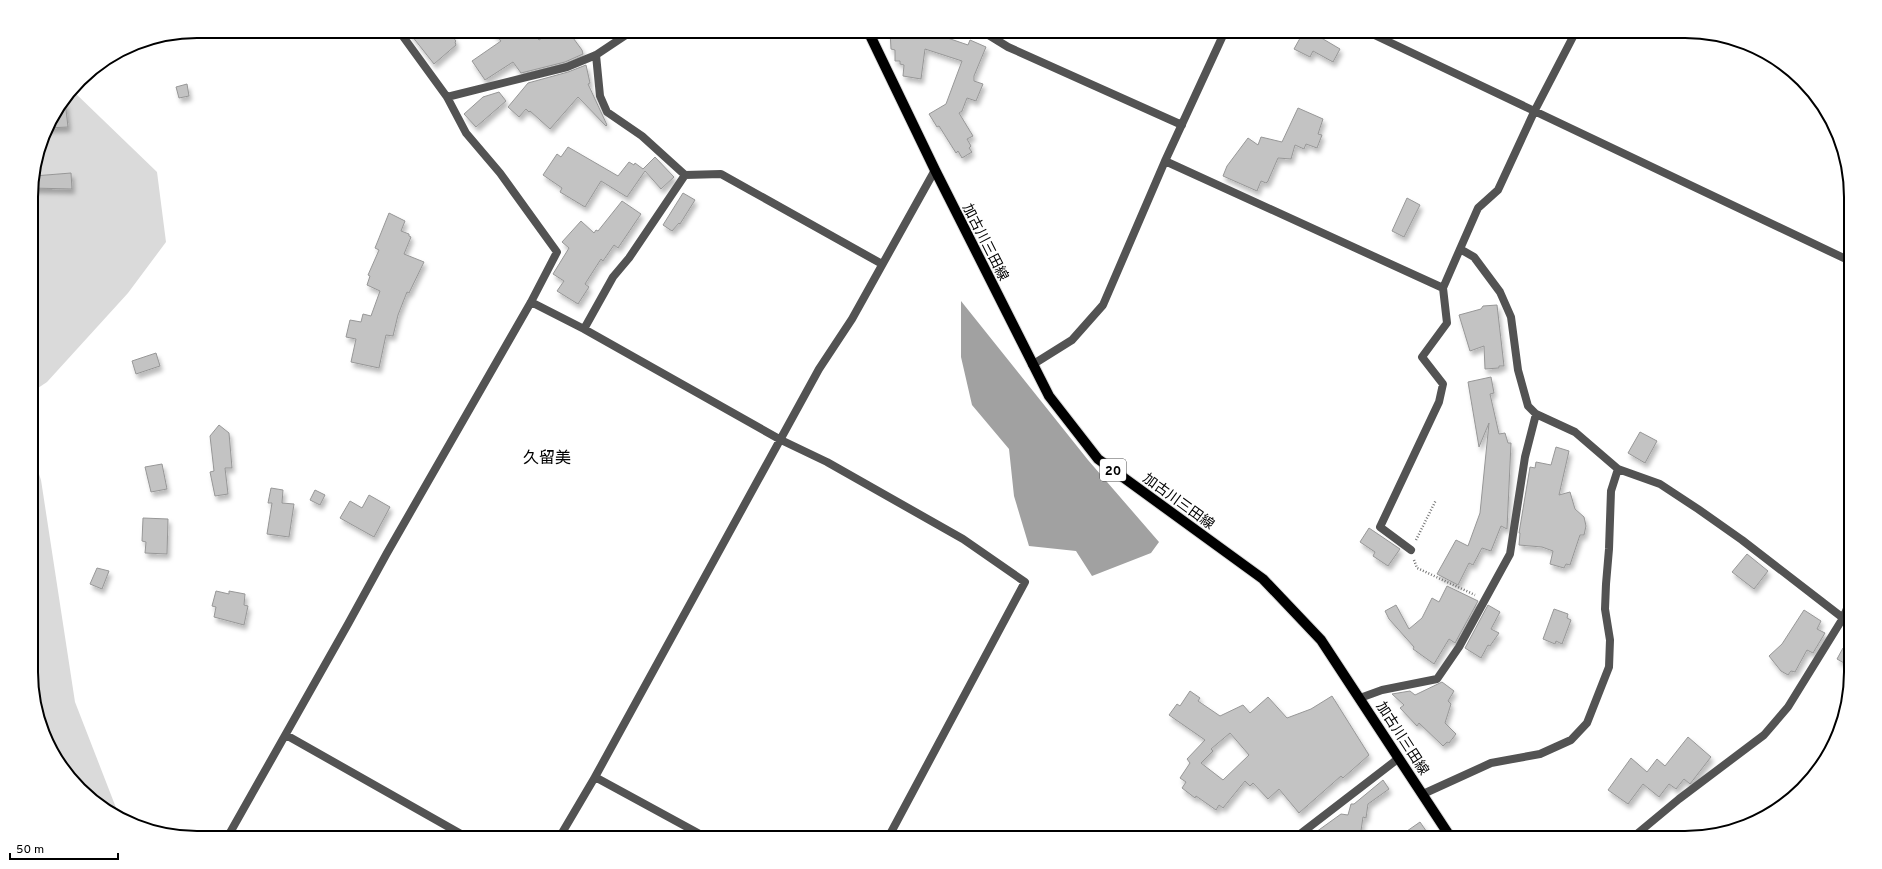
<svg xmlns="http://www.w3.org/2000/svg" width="1882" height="869" viewBox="0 0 1882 869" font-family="Overpass,'Noto Sans JP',sans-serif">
<defs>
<filter id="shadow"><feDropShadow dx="2.5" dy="4.5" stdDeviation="2" flood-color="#0004"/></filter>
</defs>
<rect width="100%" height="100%" fill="#fff"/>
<!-- green -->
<path fill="#dadada" d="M73 91 157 172 166 242 128 293 47 382 32 392 31 186 48 123Z
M32 454 41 480 75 702 120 818 96 804 65 773 44 736 32 694Z"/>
<!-- water -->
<path fill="#a1a1a1" d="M961 301 1088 460 1159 542 1151 553 1092 576 1076 551 1029 546 1014 496 1009 449 972 405 961 357Z"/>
<!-- building -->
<path fill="#c3c3c3" stroke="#979797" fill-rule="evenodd" filter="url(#shadow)" d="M408 31H448L456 41 455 42 456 45 434 64Z
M492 31H532L539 40 552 31H568L582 50 583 54 565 62 521 73 513 62 485 80 472 61 501 41Z
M890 31H936V34L968 45 970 40 986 47 974 76V81L983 84 976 101 967 98 962 111 959 113 973 136 967 139 971 146 969 148 972 152 962 158 958 151 956 153 939 126 937 127 929 114 946 104 962 61 925 49 921 79 903 76 904 65 900 64V61H895V50L891 49Z
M1304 31H1321L1318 36 1340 49 1333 62 1313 51 1310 57 1294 49Z
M586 65 590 83 588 84 607 125 606 126 578 97 550 129 530 111 529 112 526 109 519 117 508 107 528 83 568 72Z
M187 84 189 96 179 98 176 87Z
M499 92 506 101 476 127 464 114 483 97Z
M65 101 68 127 47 128 48 123Z
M1298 108 1323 119 1318 134 1322 135 1317 148 1306 144 1304 149 1295 145 1291 159 1278 158 1268 181 1266 183 1261 181 1257 191 1223 176 1227 166 1248 138 1258 145 1261 137 1282 142Z
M568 147 618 176 629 162 634 165 635 163 643 169 655 157 674 177 661 189 645 171 627 197 601 181 585 207 560 192 562 188 543 175 557 154 561 157Z
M71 173 72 189 31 188 34 176Z
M683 193 695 200 680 224 679 223 672 231 663 225Z
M1407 198 1420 205 1404 237 1392 231Z
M622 201 641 214 618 248 614 245 603 261 601 259 585 284 589 287 578 304 557 291 564 281 553 274 569 248 562 242 581 221 594 233 596 230 598 231Z
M389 213 405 221 401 231 409 234V236L411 237 404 254 424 262 409 293 407 292 398 315 393 336 386 335 379 368 351 362 356 339 346 337 350 320 361 322 363 314 371 316 380 291 367 285 370 276 368 275 379 250 375 248Z
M1497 305 1504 366H1499V368L1485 369 1484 346 1470 351 1459 315 1481 309 1483 306Z
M156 353 160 366 136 374 132 361Z
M1491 377 1494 393 1490 394 1499 434 1505 433 1508 443H1511L1507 529 1501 526 1491 551 1482 548 1473 565 1469 563 1458 585 1437 574 1456 540 1468 546 1480 513 1489 423 1479 447 1468 382Z
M219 425 229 433 232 468H225L228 494 215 496 210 472 214 471 210 436Z
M1640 432 1657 441 1645 463 1628 453Z
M1556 447 1569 451 1559 495 1570 492 1575 509 1584 517 1586 526 1584 535H1580L1570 565 1566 564 1564 568 1550 564 1553 551 1542 547 1519 545 1520 533H1519L1530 467 1535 468 1536 462 1551 465Z
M162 464 167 489 151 492 145 467Z
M271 488 283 490 282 503 294 504 289 537 267 534 272 503H268Z
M315 490 325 495 320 505 310 500Z
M369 495 390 507 374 537 340 518 350 501 362 508Z
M143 518 168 519 167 554 145 553 146 542 142 541Z
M1369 528 1400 549 1388 566 1373 556 1375 552 1360 542Z
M1747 554 1768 571 1754 589 1732 572Z
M97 568 109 571 102 589 90 584Z
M1447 586 1478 601 1455 643 1449 639 1434 664 1413 649 1414 647 1389 619 1385 611 1396 605 1409 629 1422 618 1432 598 1439 602Z
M216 591 229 594V591L245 594 244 605 248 606 244 625 214 617 216 607 212 606Z
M1488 605 1500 612 1491 629 1499 633 1490 646 1488 645 1481 658 1465 648Z
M1554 609 1568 614 1567 618 1571 620 1562 644 1556 641 1555 644 1543 639Z
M1804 610 1821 621 1817 629 1825 633 1813 653 1807 650 1795 672 1791 671 1788 675 1781 671 1769 656 1782 644Z
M1843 648 1851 653V667L1837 659Z
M1442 682 1454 691 1448 701 1451 704 1445 723 1456 734 1449 743 1447 742 1443 746 1419 723 1417 726 1400 708 1404 705 1392 694 1410 691 1415 695Z
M1190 691 1200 698 1198 701 1220 716 1243 705 1250 713 1268 697 1287 718 1311 709 1332 696 1369 755 1343 778 1341 776 1299 813 1279 789 1268 799 1253 783 1250 786 1245 781 1223 808 1219 805 1216 810 1196 796 1195 798 1182 788 1186 782 1180 778 1190 763 1187 759 1205 740 1169 715 1177 704 1180 706ZM1230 733 1249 755 1223 780 1201 763 1213 751 1211 749Z
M1688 737 1711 757 1690 784 1684 779 1676 789 1669 784 1659 797 1643 784 1628 804 1608 790 1631 758 1647 772 1657 759 1665 766Z
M1383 780 1389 789 1368 804 1366 818 1363 817 1360 838 1316 832 1341 814 1348 815 1351 804H1354Z
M1420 822 1431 838H1397Z"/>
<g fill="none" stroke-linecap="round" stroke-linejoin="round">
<!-- primary casing -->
<g stroke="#dbdbdb" stroke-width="12">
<path id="primary" d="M868 31 935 170 1049 396 1098 459 1263 579 1321 640 1451 838"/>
</g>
<!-- path -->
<path stroke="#757575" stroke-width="2.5" stroke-dasharray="1 2" stroke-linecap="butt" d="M1416 540 1436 500
M1414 560 1417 568 1475 595"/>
<!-- street -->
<path stroke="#535353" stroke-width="8" d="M982 31 1008 47 1182 125
M1366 31 1850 261
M596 55 600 96 607 112 642 136 685 175 721 174 882 264
M447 97 567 67 596 55 632 31
M1165 161 1443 288
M1460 249 1474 257 1500 292 1511 317 1518 370 1528 406 1536 414 1575 432 1618 469 1660 484 1698 509 1742 540 1843 618
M531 302 584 329 781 440 827 462 963 539 1025 582 888 838
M584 329 613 277 629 258 685 175
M1032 365 1072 340 1103 305 1165 161 1225 31
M1411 550 1380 527 1439 402 1443 384 1422 357 1447 323 1443 288 1460 249 1478 208 1498 190 1535 110 1576 31
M1360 698 1382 690 1437 679 1459 647 1510 554 1525 457 1536 414
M286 735 468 838
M595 777 707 838
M1423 794 1491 763 1540 754 1571 740 1587 723 1609 667 1610 640 1605 609 1606 584 1609 549 1611 491 1618 469
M227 838 348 624 387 553 531 302 557 252 500 173 466 133 447 97 399 31
M559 838 595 777 819 369 852 319 935 170
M1295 838 1399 758
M1632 838 1679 799 1764 735 1788 707 1843 618 1851 599"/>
<!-- primary -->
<use href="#primary" stroke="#000" stroke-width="10"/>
</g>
<g text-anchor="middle" stroke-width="3" stroke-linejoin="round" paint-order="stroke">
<!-- shield labels -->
<rect fill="#fff" stroke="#4c4c4c" stroke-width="1" x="1100" y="459" width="26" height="22" rx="3"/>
<g font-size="13" font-weight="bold" fill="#000">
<text x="1113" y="475">20</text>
</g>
<!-- street labels -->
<g font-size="14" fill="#000" stroke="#fff">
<text transform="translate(986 242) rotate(63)" y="5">加古川三田線</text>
<text transform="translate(1179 501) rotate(36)" y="5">加古川三田線</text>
<text transform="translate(1403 738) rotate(57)" y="5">加古川三田線</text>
</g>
<!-- quarter labels -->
<g font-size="16" fill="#000" stroke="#fff">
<text x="547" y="463">久留美</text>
</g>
</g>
<!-- crop -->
<path d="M0 0H1882V869H0ZM197 38H1685A159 159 0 0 1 1844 197V672A159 159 0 0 1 1685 831H197A159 159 0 0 1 38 672V197A159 159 0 0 1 197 38Z" fill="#fff" fill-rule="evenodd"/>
<path fill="none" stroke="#000" stroke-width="2" d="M197 38H1685A159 159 0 0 1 1844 197V672A159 159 0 0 1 1685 831H197A159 159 0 0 1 38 672V197A159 159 0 0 1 197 38Z"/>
<!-- scale -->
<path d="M10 853v6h108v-6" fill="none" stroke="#000000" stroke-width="2"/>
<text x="16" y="853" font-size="12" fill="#000000" stroke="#ffffff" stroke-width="3" paint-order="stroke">50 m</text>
</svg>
